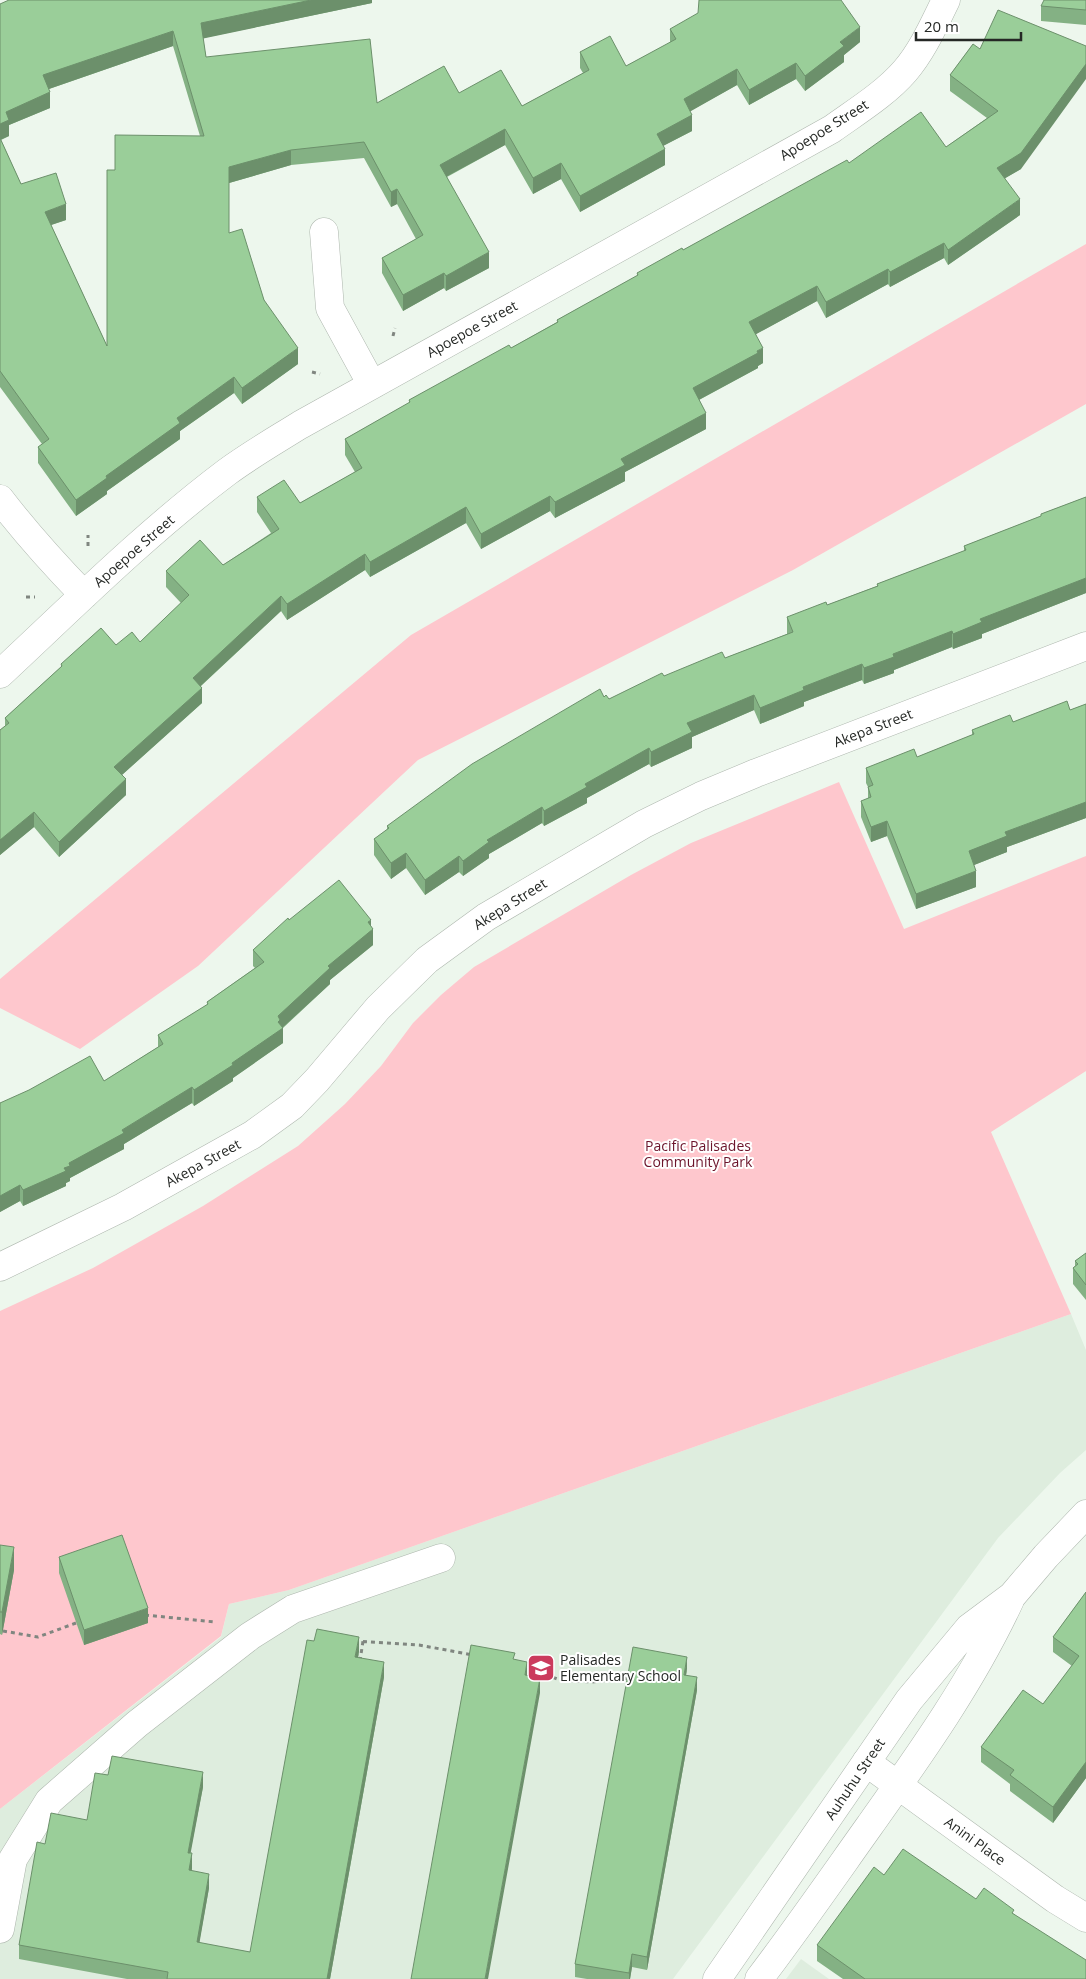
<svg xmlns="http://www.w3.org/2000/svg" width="1086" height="1979" viewBox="0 0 1086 1979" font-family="'Open Sans',sans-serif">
<rect width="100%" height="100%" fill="#edf7ed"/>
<!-- built -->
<path fill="#deedde" d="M1071 1314 1086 1350V1450L1060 1473 998 1538 673 1979H0V1809L221 1637 229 1604 289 1590Z
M801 1959 829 1979H786Z"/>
<!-- green -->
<path fill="#fec7cd" d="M1086 244V404L793 570 418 760 198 966 80 1049 0 1008V979L411 635Z
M839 782 904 929 1086 856V1071L991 1132 1071 1314 289 1590 229 1604 221 1636 0 1809V1311L93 1268 203 1206 298 1146 345 1104 381 1066 413 1023 441 995 474 967 631 875 691 843Z"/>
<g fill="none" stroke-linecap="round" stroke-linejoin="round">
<!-- minor casing -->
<g stroke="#aeb7ae" stroke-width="29">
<path id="minor" d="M324 232 330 308 372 385
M0 499C26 533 54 564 84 595
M0 674C74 605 146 533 227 472 250 455 276 440 300 425L832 129C857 111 885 94 905 71 923 50 934 24 946 0
M0 1267 123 1207 252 1135 292 1106 317 1080 378 1008 427 960 486 917 644 824 701 796 756 773 1086 646
M866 1762 1055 1899 1086 1918
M0 1929 13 1859 49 1801 137 1724 250 1636 293 1609 441 1558
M717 1979 909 1700 969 1628 1012 1596 1046 1556 1086 1514
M759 1979C797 1929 833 1877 870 1825 921 1753 973 1680 1010 1600"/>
</g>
<!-- path -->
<path stroke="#808680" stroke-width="3" stroke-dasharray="4 4" stroke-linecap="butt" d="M393 336 395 328
M312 372 320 374
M88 546V535
M26 597H35
M145 1615 215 1622
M3 1631 38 1637 76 1623
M355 1641 419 1645 473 1655
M360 1661 363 1641
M523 1666 560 1680 592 1682 630 1678"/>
<!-- minor -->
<use href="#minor" stroke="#fff" stroke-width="28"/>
</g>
<!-- wall -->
<path fill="#84b184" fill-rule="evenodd" d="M372 0V3L203 38 206 57 377 103 459 93 522 106 583 73 580 68V52L626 66 670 43V29L860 42 844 55V62L805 91 796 79 749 105 737 85 690 111 692 131 663 146 665 165 580 212 561 179 533 194 505 145 447 177 489 268 446 291 444 288 403 311 382 273V258L416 239 397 204 391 207 364 158 291 165 229 183V233L264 300 298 364 242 404 234 393 180 431V439L107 491V494L76 516 38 463V447L42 444 0 387V4ZM173 46 200 136 115 170 107 346 51 225 66 220 21 184 1 140 9 136V125L50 108 49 89Z
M1086 0V25L1041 21V6Z
M973 44 1021 169 1005 178 1020 215 948 265 944 258 890 287 888 284 826 318 817 301 756 334 763 363 758 366V368L699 400 706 429 625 472V481L555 518 550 511 481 549 466 523 370 577 365 570 287 620 281 611 201 686 202 703 122 775 126 795 59 857 34 827 0 855V730L5 726V718L61 667V664L116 645 140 642 181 603 166 587V571L223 565 271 533 257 512V497L300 503 355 472 345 455V439L409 403V400L511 348 557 322V320L637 276V273L683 250 849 163 946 147 987 118 950 91V75Z
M1086 497V593L982 634V638L953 649 952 647 894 670V673L864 684 862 680 804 702V706L760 724 754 710 692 737V748L651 767 649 764 587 798V803L544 826 542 823 489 854V858L463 876 459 872 425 895 406 868 391 879 374 855V839L387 830V826L604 697 609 699 664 676 725 658 787 634V617L827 605 877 586V584L964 551V546L1041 516V514Z
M1086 704V818L1007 847V852L974 865 976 887 916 909 887 836 871 842 861 817V801L868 799V787L866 783V768L917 757 972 735V730L1070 710Z
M289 920 371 926 373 945 330 980V984L283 1028V1043L233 1078V1081L194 1106 192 1103 124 1144V1149L70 1178V1181L66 1183V1186L23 1206 20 1201 0 1212V1103L104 1081 158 1047V1035L207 1005V1002L255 968 253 966V950Z
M1086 1253V1300L1073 1284V1268L1075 1266V1261Z
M0 1545 14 1570 2 1635 0 1634Z
M59 1557 148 1623 84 1645 59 1573Z
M1086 1592V1778L1053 1823 1010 1791V1784L981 1762V1747L1043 1704 1072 1666 1053 1652V1637Z
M359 1652 358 1658 384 1677 330 1979H127L19 1959V1945L45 1844 87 1820 203 1787 190 1853 192 1868V1871L209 1888 199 1943 250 1952Z
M687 1669 686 1675 697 1690 647 1970 632 1967 630 1979H587L575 1977V1964Z
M884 1875 976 1899 1014 1914 1086 1979H843L817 1961V1945Z"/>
<!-- shaded-wall -->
<path fill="#6c906b" d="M311 0H372V3L201 39V23Z
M860 27V42L844 55V62L805 91V76L840 42Z
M173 31V46L43 91V75Z
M796 63V79L749 105V90Z
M1086 64V79L1021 169 997 183V168Z
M737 69V85L684 115V99Z
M50 92V108L9 125V136L0 140V124L6 112Z
M692 115V131L657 149V134Z
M505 129V145L440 180V165Z
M665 149V165L580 212V196Z
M291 150V165L229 183V167Z
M561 163V179L533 194V178Z
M397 189V204L391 207V192Z
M1020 199V215L948 265V250Z
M66 204V220L45 227V212Z
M944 243V258L890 287V272Z
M489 252V268L446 291V276Z
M888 269V284L826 318V302Z
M444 273V288L403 311V295Z
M817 286V301L749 338V322Z
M298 348V364L242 404V388Z
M763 348V363L758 366V368L693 403V388Z
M234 377V393L180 431V439L107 491V494L76 516V500L177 418Z
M706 413V429L625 472V481L555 518V502L621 459Z
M550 496V511L481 549V534Z
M466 507V523L370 577V562Z
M365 554V570L287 620V604Z
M1086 578V593L982 634V638L953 649V634L980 619Z
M281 596V611L193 693V678Z
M952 631V647L894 670V673L864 684V668L893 654Z
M862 664V680L804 702V706L760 724V708L803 687Z
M202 688V703L114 782V767Z
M754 695V710L692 737V748L651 767V752L687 723Z
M649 748V764L587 798V803L544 826V811L585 784Z
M126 779V795L59 857V842Z
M1086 802V818L1007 847V852L969 867V851L1005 832Z
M542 807V823L489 854V858L463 876V861L487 840Z
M34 812V827L0 855V840Z
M887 821V836L871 842V827Z
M406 853V868L391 879V863Z
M459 856V872L425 895V880Z
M976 871V887L916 909V894Z
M371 920V931L373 929V945L330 980V984L282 1028H283V1043L233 1078V1081L194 1106V1090L232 1063 328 966 368 922Z
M192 1087V1103L124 1144V1149L70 1178V1181L66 1183V1186L23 1206V1190L64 1168 69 1163Z
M20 1185V1201L0 1212V1196Z
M14 1547V1570L2 1635V1612Z
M148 1608V1623L84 1645V1630Z
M359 1637V1652L355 1672V1657Z
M687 1657V1669L684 1688V1675Z
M384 1662V1677L330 1979H327Z
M527 1662V1676L525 1675Z
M697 1677V1690L647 1970V1957Z
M540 1678V1693L488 1979H485Z
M1086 1762V1778L1053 1823V1807Z
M203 1772V1787L188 1867V1853Z
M192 1853V1868L189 1885V1870Z
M209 1874V1888L197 1957V1942Z
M632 1954V1967L630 1979H629V1973Z"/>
<!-- building -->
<path fill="#9ace99" stroke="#6c906b" d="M9 0H311L201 23 206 57 370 39 377 103 444 66 459 93 501 70 522 106 589 70 580 52 610 36 626 66 676 39 670 29 698 13 699 0H841L860 27 840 42 844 46 805 76 796 63 749 90 737 69 684 99 692 115 657 134 665 149 580 196 561 163 533 178 505 129 440 165 489 252 446 276 444 273 403 295 382 258 423 235 397 189 391 192 364 142 291 150 229 167V233L242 229 264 300 298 348 242 388 234 377 177 418 180 423 106 476 107 478 76 500 38 447 49 439 0 371V138L21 184 56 173 66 204 45 212 107 346V170H115V135L204 136 173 31 43 75 50 92 6 112 9 120 0 124V4Z
M1044 0H1086V10L1041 6Z
M998 10 1086 46V64L1021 153 997 168 1020 199 948 250 944 243 890 272 888 269 826 302 817 286 749 322 763 348 757 351 758 353 693 388 706 413 621 459 625 465 555 502 550 496 481 534 466 507 370 562 365 554 287 604 281 596 193 678 202 688 114 767 126 779 59 842 34 812 0 840V730L9 723 5 718 62 666 61 664 101 628 116 645 132 632 140 642 189 595 166 571 200 540 223 565 279 529 257 497 284 480 300 503 362 468 345 439 410 402 409 400 509 345 511 348 558 322 557 320 638 275 637 273 682 248 683 250 847 160 849 163 921 112 946 147 998 111 950 75 973 44 980 49Z
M1086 497V578L980 619 982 622 953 634 952 631 893 654 894 657 864 668 862 664 803 687 804 690 760 708 754 695 687 723 692 732 651 752 649 748 585 784 587 787 544 811 542 807 487 840 489 842 463 861 459 856 425 880 406 853 391 863 374 839 389 828 387 826 472 764 600 689 604 697 606 695 609 699 662 673 664 676 722 652 725 658 793 632 787 617 826 602 827 605 878 586 877 584 966 550 964 546 1041 516V514Z
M1067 701 1070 710 1086 704V802L1005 832 1007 836 969 851 976 871 916 894 887 821 871 827 861 801 871 797 868 787 873 785 866 768 914 749 917 757 974 734 972 730 1010 715 1013 722Z
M339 880 371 920 368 922 373 929 328 966 330 968 278 1016 280 1020 278 1022 283 1028 232 1063 233 1065 194 1090 192 1087 122 1130 124 1133 69 1163 70 1166 64 1168 66 1171 23 1190 20 1185 0 1196V1103L29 1090 90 1056 104 1081 163 1044 158 1035 208 1004 207 1002 264 962 253 950 288 918 289 920Z
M1086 1253V1285L1073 1268 1078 1264 1075 1261Z
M122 1535 148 1608 84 1630 59 1557Z
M0 1545 14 1547 2 1612H0Z
M1086 1592V1762L1053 1807 1010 1775 1014 1770 981 1747 1023 1690 1043 1704 1079 1656 1053 1637Z
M317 1629 359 1637 355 1657 384 1662 327 1979H167L168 1972 19 1945 37 1842 45 1844 51 1813 87 1820 95 1773 108 1775 112 1756 203 1772 188 1853H192L189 1870 209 1874 197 1942 250 1952 307 1640 314 1641Z
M471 1645 515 1653 513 1659 527 1662 525 1675 540 1678 485 1979H411Z
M633 1647 687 1657 684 1675 697 1677 647 1957 632 1954 629 1973 575 1964Z
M903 1849 976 1899 984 1888 1014 1910 1012 1913 1086 1960V1979H865L817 1945 874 1867 884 1875Z"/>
<!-- icons -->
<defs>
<g id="school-square" transform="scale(1.4375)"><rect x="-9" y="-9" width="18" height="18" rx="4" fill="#cb3b5d" stroke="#fff"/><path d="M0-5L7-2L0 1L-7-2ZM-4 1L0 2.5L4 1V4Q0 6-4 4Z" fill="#fff"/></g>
</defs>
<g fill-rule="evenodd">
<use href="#school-square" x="541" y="1668"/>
</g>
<g text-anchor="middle" stroke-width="4" stroke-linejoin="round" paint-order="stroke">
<!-- street labels -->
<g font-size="14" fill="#252825" stroke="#fff">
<text transform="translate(824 130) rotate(-32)" y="5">Apoepoe Street</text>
<text transform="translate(472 329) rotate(-29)" y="5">Apoepoe Street</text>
<text transform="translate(134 551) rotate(-41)" y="5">Apoepoe Street</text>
<text transform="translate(873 728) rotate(-21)" y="5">Akepa Street</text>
<text transform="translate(510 904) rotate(-32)" y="5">Akepa Street</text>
<text transform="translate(203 1163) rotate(-29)" y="5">Akepa Street</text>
<text transform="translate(855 1779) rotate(-56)" y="5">Auhuhu Street</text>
<text transform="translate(975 1841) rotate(36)" y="5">Anini Place</text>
</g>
<!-- park labels -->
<g font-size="14" fill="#6c142b" stroke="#fff">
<text x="698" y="1151">Pacific Palisades<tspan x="698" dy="16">Community Park</tspan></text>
</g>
<!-- poi labels -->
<g font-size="14" fill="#252825" stroke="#fff" text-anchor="start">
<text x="560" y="1665">Palisades<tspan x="560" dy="16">Elementary School</tspan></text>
</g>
</g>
<!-- scale -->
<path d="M916 32v8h105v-8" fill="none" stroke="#252825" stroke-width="2.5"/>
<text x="924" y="32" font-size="15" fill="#252825" stroke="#ffffff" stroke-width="4" paint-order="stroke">20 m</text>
</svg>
